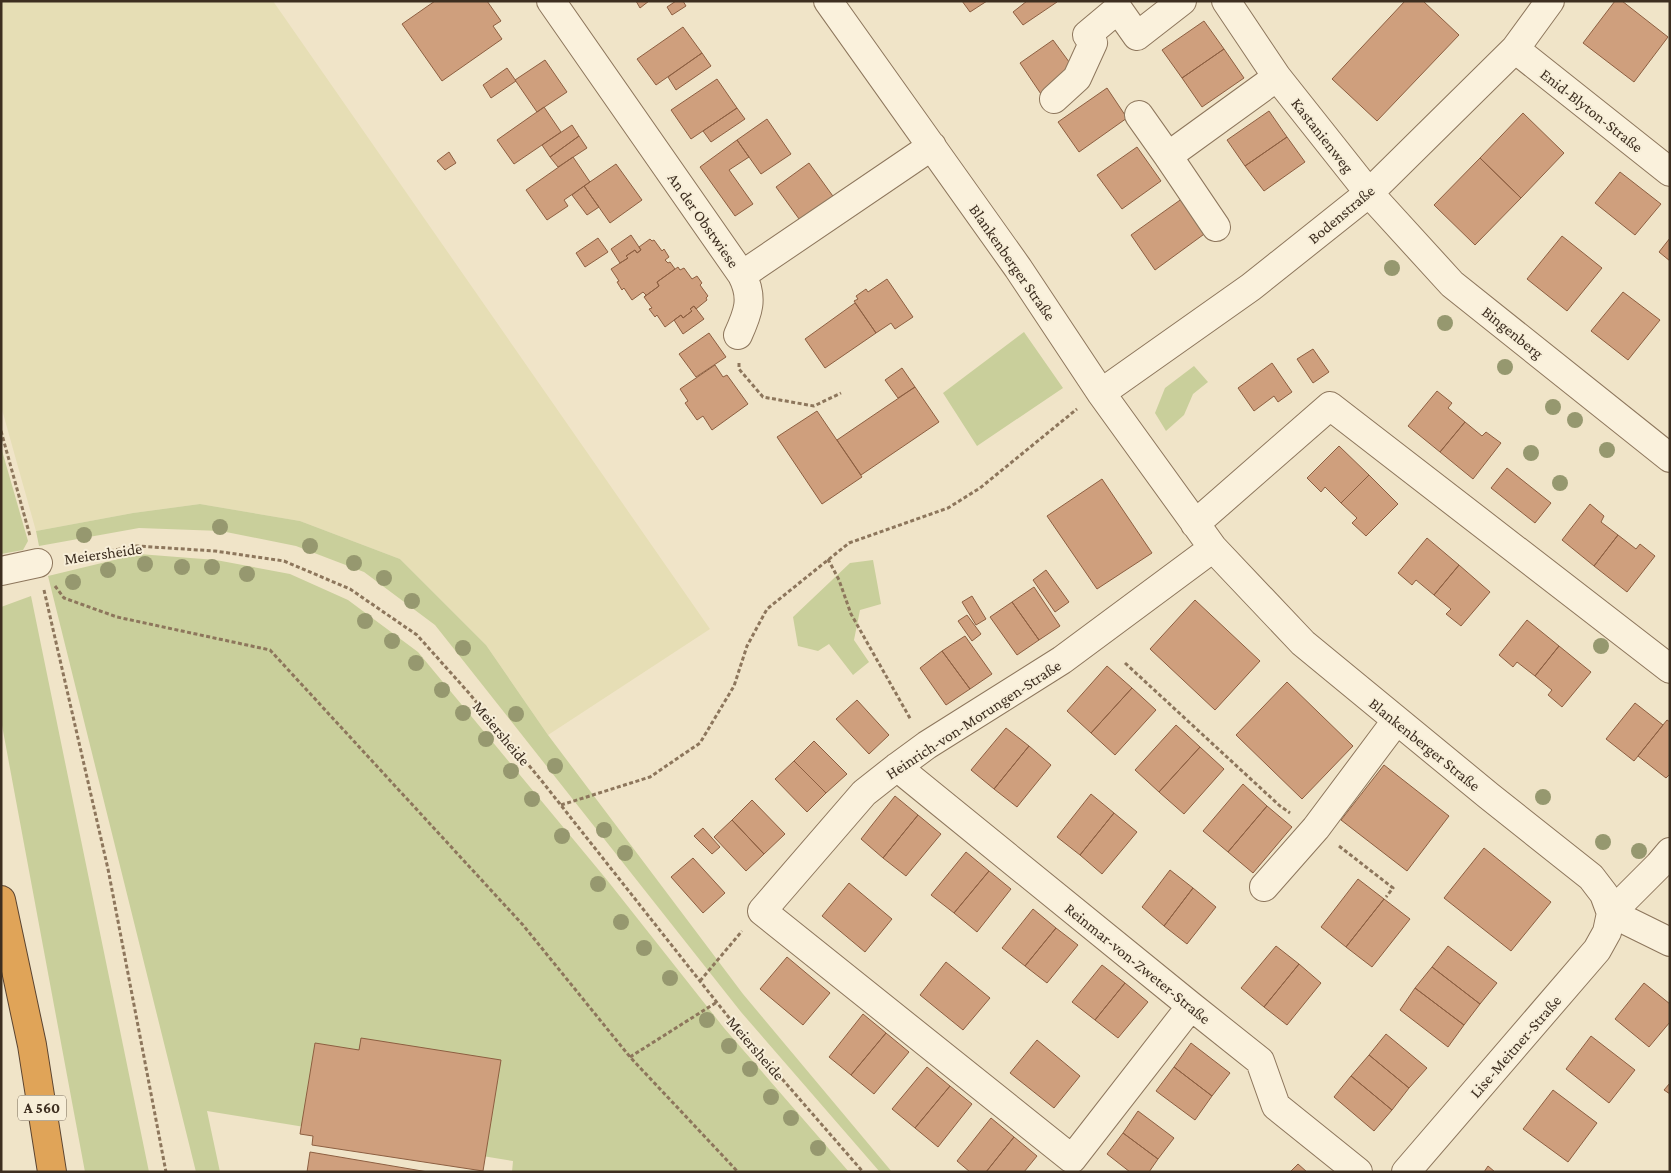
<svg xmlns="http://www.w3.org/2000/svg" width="1671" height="1173" viewBox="0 0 1671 1173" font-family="'Crimson Pro',serif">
<rect width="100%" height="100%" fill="#f0e4c8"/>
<!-- farmland -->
<path fill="#e6deb5" d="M1 1H273L710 629 548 735 486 645 400 559 300 521 200 504 133 513 36 531 1 406Z"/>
<!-- green -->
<path fill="#c9cf9b" d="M1024 332 1063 388 977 446 943 393Z
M1194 366 1208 382 1193 394 1184 415 1166 431 1155 413 1165 388Z
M1 447 28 541 23 550 1 554Z
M200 504 300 521 400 559 486 645 548 735 743 994 892 1172 879 1171 741 1012 435 625 364 572 296 546 221 531 139 528 39 546 36 531 133 513Z
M139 554 216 560 290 574 348 600 418 652 607 880 724 1028 849 1172H512L513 1161 207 1111 220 1172H196L48 576Z
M873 560 881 604 860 610 854 640 869 662 853 675 829 644 818 651 798 646 793 617 850 563Z
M31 596 149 1172H85L1 720V607Z"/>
<!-- building -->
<path fill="#cf9f7d" stroke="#8d5f41" d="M435 1H487L501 21 493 26 502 39 442 81 402 24Z
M636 1H649L640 8Z
M676 1H683L686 6 672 15 667 7Z
M962 1H987L970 12Z
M1027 1H1056L1057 2 1023 25 1013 12Z
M1405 1H1423L1459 35 1377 121 1332 79Z
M1615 1H1622L1668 37 1634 82 1583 43Z
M1204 21 1224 49 1182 78 1162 50Z
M683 27 702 53 656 85 637 59Z
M1053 40 1075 70 1041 94 1020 63Z
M1224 49 1244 78 1202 107 1182 78Z
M702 53 711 66 676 90 668 77Z
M545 60 567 92 537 112 515 80Z
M507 68 516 81 491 98 483 85Z
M717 79 737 108 691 139 671 110Z
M1107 88 1127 118 1079 152 1058 122Z
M544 107 561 132 514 164 497 140Z
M737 108 745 119 711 142 703 131Z
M1269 111 1287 137 1245 166 1227 140Z
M1523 113 1564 153 1521 198 1480 158Z
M767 119 791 154 761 174 737 140Z
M572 125 579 136 550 157 542 145Z
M579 136 587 148 558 167 550 157Z
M1287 137 1305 162 1264 191 1245 166Z
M737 140 749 157 729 170 753 204 735 216 700 167Z
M1137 147 1161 181 1122 209 1097 175Z
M449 152 456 163 445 170 437 161Z
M573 157 590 182 564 200 568 206 547 220 526 190Z
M1480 158 1521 198 1475 245 1434 205Z
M809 163 835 199 802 223 776 187Z
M616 164 642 200 610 223 584 186Z
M1620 172 1661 204 1635 235 1595 203Z
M584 186 599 207 587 215 572 195Z
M1183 198 1207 232 1155 270 1131 235Z
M631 235 641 250 637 253 635 250 626 256 628 258 620 263 611 249Z
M1562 236 1602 268 1567 311 1527 279Z
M598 238 608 252 585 267 576 253Z
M1670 238V261L1659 252Z
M650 239 652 241 654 240 662 251 664 249 669 257 665 260 668 263 670 262 675 269 657 282 659 286 644 297 646 295 643 292 632 300 624 288 622 290 617 282 619 281 611 269 628 258 626 256 635 250 637 253 641 250 639 247Z
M678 267 680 270 684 268 692 279 697 276 702 283 700 285 708 296 706 298 707 300 696 309 694 306 690 309 692 311 683 318 681 315 665 327 657 315 655 317 649 309 652 308 644 297 659 286 657 282Z
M887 279 913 317 895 329 891 323 876 333 854 301 858 299 856 296 866 289 868 292Z
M1623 292 1660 320 1628 360 1591 331Z
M855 303 876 333 825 368 805 339Z
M694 306 704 319 683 334 674 320 681 315 683 318 692 311 690 309Z
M709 333 726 357 696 377 679 354Z
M1313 349 1329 372 1313 383 1297 359Z
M1272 363 1292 392 1278 402 1274 396 1254 411 1238 388Z
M715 365 723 377 727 375 748 404 712 430 703 416 697 420 685 403 688 401 680 389Z
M902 368 915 387 898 398 885 380Z
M915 387 939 422 861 475 837 440Z
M1437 391 1452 403 1448 408 1465 422 1440 452 1408 426Z
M817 411 862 477 822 504 777 437Z
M1465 422 1482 436 1486 432 1501 443 1473 479 1440 452Z
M1339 446 1369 475 1341 503 1325 487 1321 492 1307 478Z
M1507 468 1551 503 1535 523 1491 488Z
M1369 475 1398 504 1366 536 1352 523 1357 518 1341 503Z
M1102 479 1152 553 1097 589 1047 516Z
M1590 504 1604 516 1601 522 1618 535 1594 566 1562 540Z
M1618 535 1636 549 1640 544 1655 556 1627 592 1594 566Z
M1427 538 1459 565 1434 595 1416 580 1412 585 1398 573Z
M1459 565 1490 592 1461 626 1446 614 1451 609 1434 595Z
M1046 570 1069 602 1055 612 1033 580Z
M1034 587 1060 626 1039 640 1012 602Z
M972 596 986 619 976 625 962 602Z
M1195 600 1260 661 1215 710 1150 649Z
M1012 602 1039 640 1017 655 990 617Z
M967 615 981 634 972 641 958 621Z
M1527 620 1559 646 1535 676 1517 662 1513 667 1499 655Z
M965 636 992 674 970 689 942 651Z
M1559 646 1591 672 1562 707 1548 695 1552 690 1535 676Z
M942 651 970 689 946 705 920 668Z
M1107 666 1132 688 1091 733 1067 711Z
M1287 682 1353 746 1302 799 1236 735Z
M1132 688 1156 710 1115 755 1091 733Z
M857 700 889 735 869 754 836 719Z
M1635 703 1663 725 1634 761 1606 739Z
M1667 720 1670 722V774L1666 778 1638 756Z
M1176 725 1200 747 1159 792 1135 770Z
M1006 728 1029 746 994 789 971 770Z
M814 741 847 774 826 793 794 761Z
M1029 746 1051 765 1017 807 994 789Z
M1200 747 1224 769 1184 814 1159 792Z
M794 761 826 793 807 812 775 779Z
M1384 765 1449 816 1407 871 1341 820Z
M1243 784 1267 806 1228 852 1203 831Z
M1091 794 1114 813 1080 855 1057 837Z
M895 796 918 815 883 858 861 839Z
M752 800 785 834 764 854 732 820Z
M1267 806 1292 827 1253 873 1228 852Z
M1114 813 1137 832 1102 874 1080 855Z
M918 815 941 834 906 876 883 858Z
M732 820 764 854 746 871 714 837Z
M703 828 720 847 712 854 694 836Z
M1484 848 1551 902 1511 951 1444 898Z
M966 852 989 871 954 913 931 895Z
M693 858 725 893 703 913 671 877Z
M1170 870 1193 888 1164 926 1142 907Z
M989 871 1011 889 977 932 954 913Z
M1358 879 1384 899 1346 947 1321 927Z
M849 883 892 919 865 952 822 916Z
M1193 888 1216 907 1187 944 1164 926Z
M1384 899 1410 919 1372 967 1346 947Z
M1033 909 1056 928 1025 966 1002 948Z
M1056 928 1078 945 1047 983 1025 966Z
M1276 946 1299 964 1264 1007 1241 988Z
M1448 946 1497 983 1480 1004 1432 967Z
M787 957 830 993 803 1025 760 989Z
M946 962 990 998 963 1030 920 995Z
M1299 964 1321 983 1287 1025 1264 1007Z
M1102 965 1125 983 1095 1020 1072 1002Z
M1432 967 1480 1004 1464 1025 1415 988Z
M1125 983 1148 1002 1118 1038 1095 1020Z
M1644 983 1670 1004V1022L1649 1047 1615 1019Z
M1415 988 1464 1025 1448 1047 1400 1010Z
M863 1014 886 1033 851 1075 829 1057Z
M886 1033 909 1052 874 1094 851 1075Z
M1386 1034 1427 1068 1409 1088 1369 1055Z
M1591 1036 1635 1070 1609 1103 1566 1069Z
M361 1038 501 1060 483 1171 312 1145 313 1136 300 1134 315 1043 359 1050Z
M1037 1040 1080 1076 1054 1108 1010 1073Z
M1191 1043 1230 1073 1212 1096 1174 1067Z
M1369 1055 1409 1088 1392 1110 1351 1076Z
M927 1067 950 1086 915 1128 892 1109Z
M1174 1067 1212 1096 1195 1120 1156 1091Z
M1351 1076 1392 1110 1374 1131 1334 1097Z
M1670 1083V1094L1664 1090Z
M950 1086 972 1104 938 1147 915 1128Z
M1553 1090 1597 1123 1568 1162 1523 1129Z
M1138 1111 1174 1138 1158 1159 1123 1133Z
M991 1118 1014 1137 986 1172H970L957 1161Z
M1123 1133 1158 1159 1149 1172H1130L1107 1154Z
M1014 1137 1037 1156 1024 1172H986Z
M310 1152 428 1172H307Z
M1298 1164 1307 1172H1290Z
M1488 1166 1495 1172H1484Z"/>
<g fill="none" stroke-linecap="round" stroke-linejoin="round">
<!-- minor casing -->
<g stroke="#8d765c" stroke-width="30">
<path id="minor" d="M551 1 742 275 932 146
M828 1 1018 268 1101 393 1213 548 1303 643 1489 796 1591 877 1604 894 1611 913 1670 942
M1226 1 1277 77 1369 193 1452 284 1670 458
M1515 49 1670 172
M1054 99 1077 78 1093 43 1087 35 1118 9 1137 36 1182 1
M1139 115 1168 156 1277 77
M1168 156 1216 227
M738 335C748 313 754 298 742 275
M1101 393 1251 287 1369 193 1515 49 1550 1
M1195 524 1330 406 1670 669
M1 571 38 563
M897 767 1191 1006 1260 1061 1276 1106 1358 1172
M1264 887 1316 828 1396 721
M1611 913 1659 865 1670 852
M1191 1006 1072 1159 762 911 864 793 897 767 927 745 1062 660 1213 548
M1406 1172 1597 950 1607 932 1611 913"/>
</g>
<!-- highway casing -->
<g stroke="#5b4430" stroke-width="30">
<path id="highway" d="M1 900 32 1045 52 1172"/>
</g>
<!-- path -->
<path stroke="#8d765c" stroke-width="3" stroke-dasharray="4 2.5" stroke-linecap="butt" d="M739 363V369L763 397 814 406 841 393
M1 431 30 536
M65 559 137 546 215 551 284 561 350 589 417 635 468 692 541 780 730 1019 863 1172
M828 559 839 580 851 614 911 720
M55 586 64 598 117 617 270 650 523 925 630 1057 738 1172
M44 590 108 869 166 1172
M1125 663 1280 806 1290 813
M561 805 650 777 700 743 734 686 747 646 767 609 849 543 948 508 980 488 1077 409
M1339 846 1393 888 1386 897
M700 981 742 931
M630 1057 717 1002"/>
<!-- minor -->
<use href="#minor" stroke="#faf1dc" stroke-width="28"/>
<!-- highway -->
<use href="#highway" stroke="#e0a458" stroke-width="28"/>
</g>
<!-- trees -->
<g fill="#96986f">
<circle cx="1392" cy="268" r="8"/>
<circle cx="1445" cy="323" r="8"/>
<circle cx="1505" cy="367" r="8"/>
<circle cx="1553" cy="407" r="8"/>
<circle cx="1575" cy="420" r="8"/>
<circle cx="1607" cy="450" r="8"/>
<circle cx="1531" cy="453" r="8"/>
<circle cx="1560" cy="483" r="8"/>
<circle cx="220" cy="527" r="8"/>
<circle cx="84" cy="535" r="8"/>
<circle cx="310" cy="546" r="8"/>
<circle cx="354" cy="563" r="8"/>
<circle cx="145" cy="564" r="8"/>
<circle cx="182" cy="567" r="8"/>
<circle cx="212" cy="567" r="8"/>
<circle cx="108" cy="570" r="8"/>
<circle cx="247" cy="574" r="8"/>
<circle cx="384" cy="578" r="8"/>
<circle cx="73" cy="582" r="8"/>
<circle cx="412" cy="601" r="8"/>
<circle cx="365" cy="621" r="8"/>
<circle cx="392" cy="641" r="8"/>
<circle cx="1601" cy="646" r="8"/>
<circle cx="463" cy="648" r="8"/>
<circle cx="416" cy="663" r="8"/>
<circle cx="442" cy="690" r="8"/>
<circle cx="463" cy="713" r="8"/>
<circle cx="516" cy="714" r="8"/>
<circle cx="486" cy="739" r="8"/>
<circle cx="555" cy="766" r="8"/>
<circle cx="511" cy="771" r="8"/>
<circle cx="1543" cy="797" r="8"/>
<circle cx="532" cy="799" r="8"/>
<circle cx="604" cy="830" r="8"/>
<circle cx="562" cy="836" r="8"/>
<circle cx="1603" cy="842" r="8"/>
<circle cx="1639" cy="851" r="8"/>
<circle cx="625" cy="853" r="8"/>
<circle cx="598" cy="884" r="8"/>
<circle cx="621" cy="922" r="8"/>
<circle cx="644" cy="948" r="8"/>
<circle cx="670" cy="978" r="8"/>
<circle cx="707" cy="1020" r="8"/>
<circle cx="729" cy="1046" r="8"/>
<circle cx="750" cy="1069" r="8"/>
<circle cx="771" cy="1097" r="8"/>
<circle cx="791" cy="1118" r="8"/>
<circle cx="818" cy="1148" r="8"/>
</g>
<g text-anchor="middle" stroke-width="4" stroke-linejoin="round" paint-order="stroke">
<!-- shield labels -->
<rect fill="#f7eed8" stroke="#756857" stroke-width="1" x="18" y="1095.5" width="48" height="25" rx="4"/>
<g font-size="15" font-weight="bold" fill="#3d2e20">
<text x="42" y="1113">A 560</text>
</g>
<!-- street labels -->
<g font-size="16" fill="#3d2e20" stroke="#f7eed8">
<text transform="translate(1592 110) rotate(38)" y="6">Enid-Blyton-Straße</text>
<text transform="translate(1323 135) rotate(52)" y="6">Kastanienweg</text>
<text transform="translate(1341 214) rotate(-40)" y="6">Bodenstraße</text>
<text transform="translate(704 220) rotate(55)" y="6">An der Obstwiese</text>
<text transform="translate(1013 262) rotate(55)" y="6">Blankenberger Straße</text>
<text transform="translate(1513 332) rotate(39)" y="6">Bingenberg</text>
<text transform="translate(103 553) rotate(-8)" y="6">Meiersheide</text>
<text transform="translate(973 719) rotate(-33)" y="6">Heinrich-von-Morungen-Straße</text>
<text transform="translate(502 733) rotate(50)" y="6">Meiersheide</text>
<text transform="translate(1425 744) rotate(39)" y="6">Blankenberger Straße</text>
<text transform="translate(1138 963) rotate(39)" y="6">Reinmar-von-Zweter-Straße</text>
<text transform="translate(1515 1046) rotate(-49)" y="6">Lise-Meitner-Straße</text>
<text transform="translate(756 1048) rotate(49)" y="6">Meiersheide</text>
</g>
</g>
<!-- border -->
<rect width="1671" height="1173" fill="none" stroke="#3d2e20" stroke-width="5"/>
</svg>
